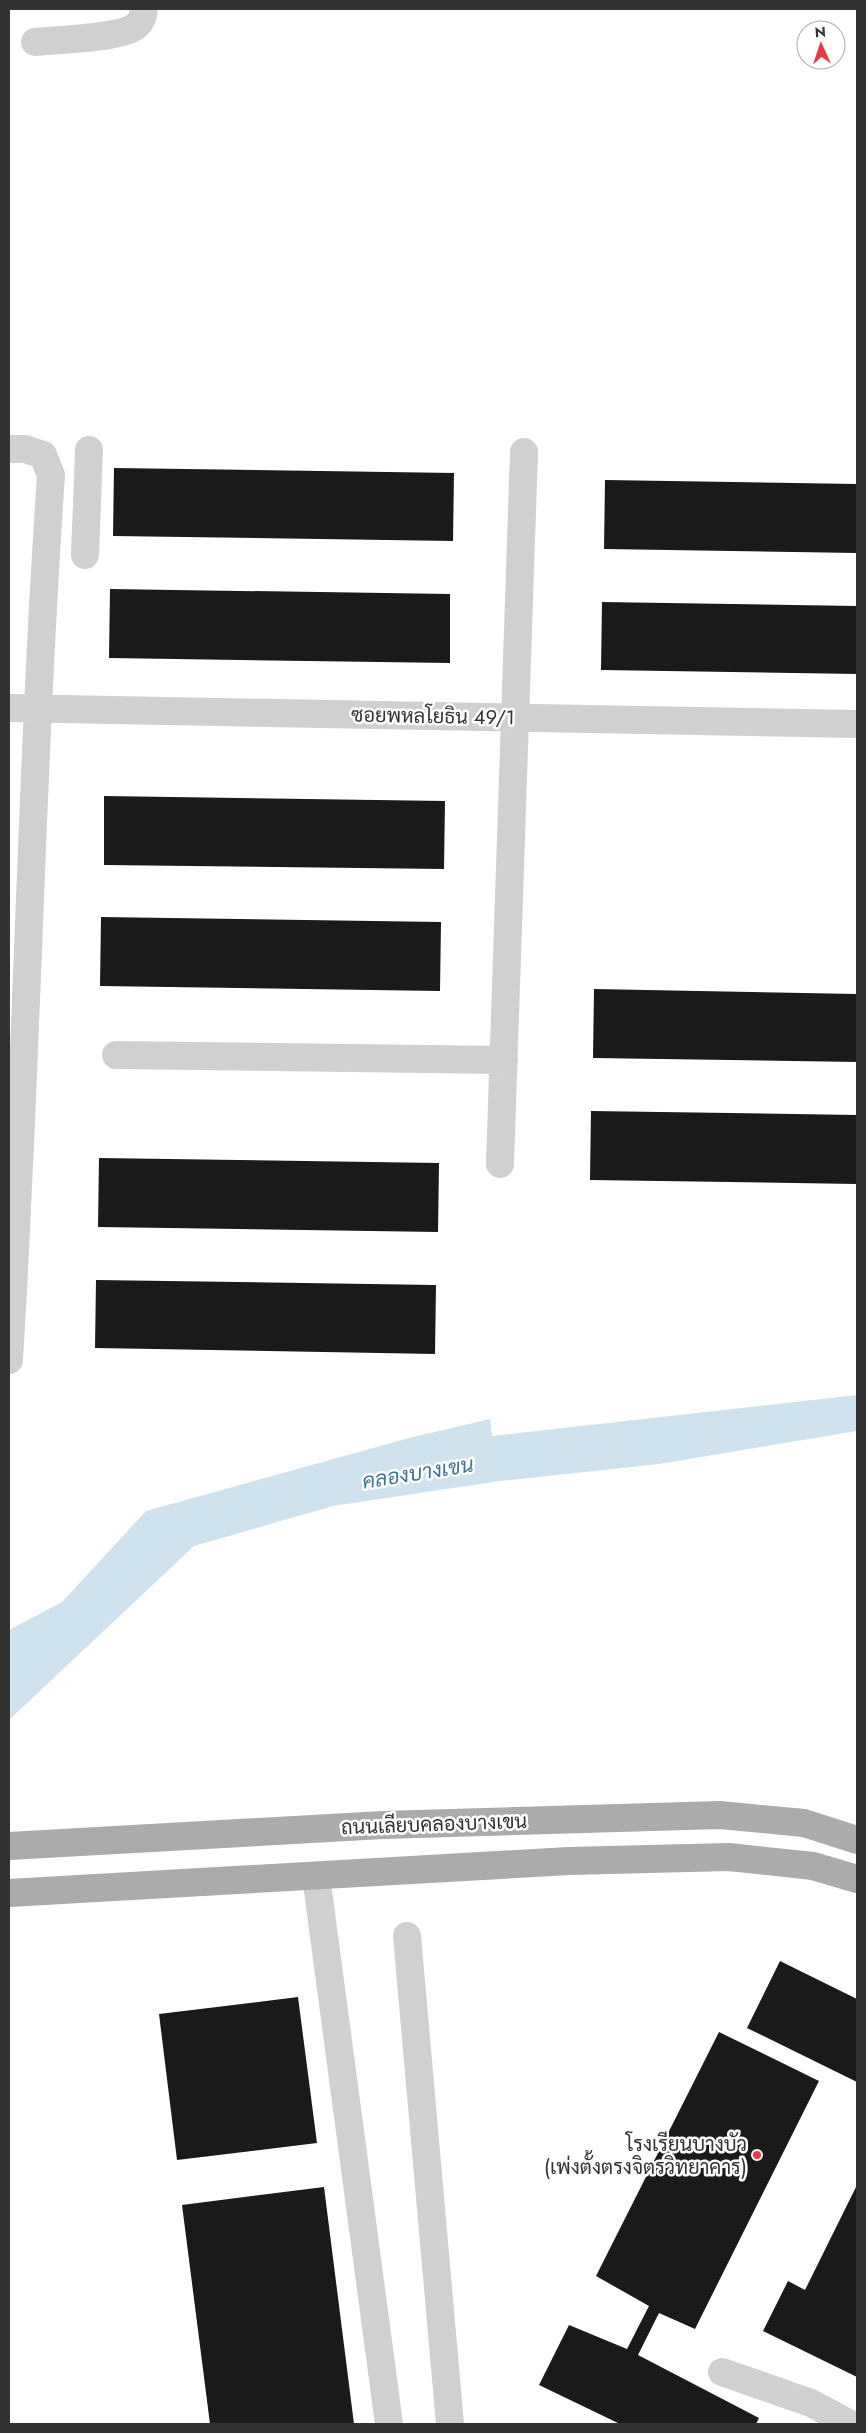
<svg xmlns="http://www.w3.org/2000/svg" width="866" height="2433" viewBox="0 0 866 2433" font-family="Jost,Sarabun,sans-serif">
<rect width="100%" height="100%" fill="#fff"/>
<!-- water -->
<path fill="#cfe2ee" d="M857 1395V1431L659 1464 500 1481 333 1506 194 1546 9 1720V1630L62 1602 146 1511 409 1438 490 1419 492 1436Z"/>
<!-- building -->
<path fill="#1a1a1a" d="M114 468 454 473 453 541 113 536Z
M605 480 857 484V553L604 549Z
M110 589 450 594V663L109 658Z
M602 602 857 606V674L601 670Z
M104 796 445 801 444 869 104 865Z
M101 917 441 922 440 991 100 986Z
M594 989 857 994V1062L593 1058Z
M591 1111 857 1115V1184L590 1180Z
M99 1158 439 1163 438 1232 98 1227Z
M96 1280 436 1285 435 1354 95 1348Z
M780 1961 857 1999V2082L747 2028Z
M298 1997 317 2143 177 2160 159 2014Z
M719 2032 819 2081 695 2329 659 2313 638 2355 759 2418 756 2424H620L539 2385 569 2325 627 2349 649 2306 596 2276Z
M857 2185V2377L763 2331 788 2281 805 2290Z
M324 2187 354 2424H210L182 2205Z"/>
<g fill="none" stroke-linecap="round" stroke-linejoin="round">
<!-- minor -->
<path stroke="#d0d0d0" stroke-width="28" d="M35 42C56 40 122 38 136 26 142 21 143 16 144 9
M9 449H25L43 455 51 475C31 770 27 1065 9 1360
M85 555 89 450
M9 708 857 724
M116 1055 504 1060
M500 1164 524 452
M316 1876 389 2424
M407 1936 450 2424
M722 2372 811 2403 850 2424"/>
<!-- major -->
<path stroke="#ababab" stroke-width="28" d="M9 1846 383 1825 720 1815 804 1823 857 1840
M9 1893 569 1861 729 1857 813 1866 857 1879"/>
</g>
<!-- markers -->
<circle fill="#e63946" stroke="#fff" stroke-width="2" cx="757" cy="2155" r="5"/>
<g text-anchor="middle" stroke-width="5" stroke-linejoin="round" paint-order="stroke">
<!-- street labels -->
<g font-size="20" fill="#333" stroke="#fff">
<text transform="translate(433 716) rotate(1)" y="7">ซอยพหลโยธิน 49/1</text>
<text transform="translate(434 1824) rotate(-2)" y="7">ถนนเลียบคลองบางเขน</text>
</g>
<!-- poi labels -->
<g font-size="20" fill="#333" stroke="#fff" text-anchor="end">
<text x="747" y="2151">โรงเรียนบางบัว<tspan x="747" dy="23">(เพ่งตั้งตรงจิตรวิทยาคาร)</tspan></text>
</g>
<!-- water labels -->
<g font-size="21" font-style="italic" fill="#3f7597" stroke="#fff">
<text transform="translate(418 1473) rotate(-9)" y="7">คลองบางเขน</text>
</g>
</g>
<!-- border -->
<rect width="866" height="2433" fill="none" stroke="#333333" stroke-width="20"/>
<!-- north arrow -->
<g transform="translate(821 45) rotate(357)"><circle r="24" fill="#ffffff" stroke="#adadad"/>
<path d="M0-4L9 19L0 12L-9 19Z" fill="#e63946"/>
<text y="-8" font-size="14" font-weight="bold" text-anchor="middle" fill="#333333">N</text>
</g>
</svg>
